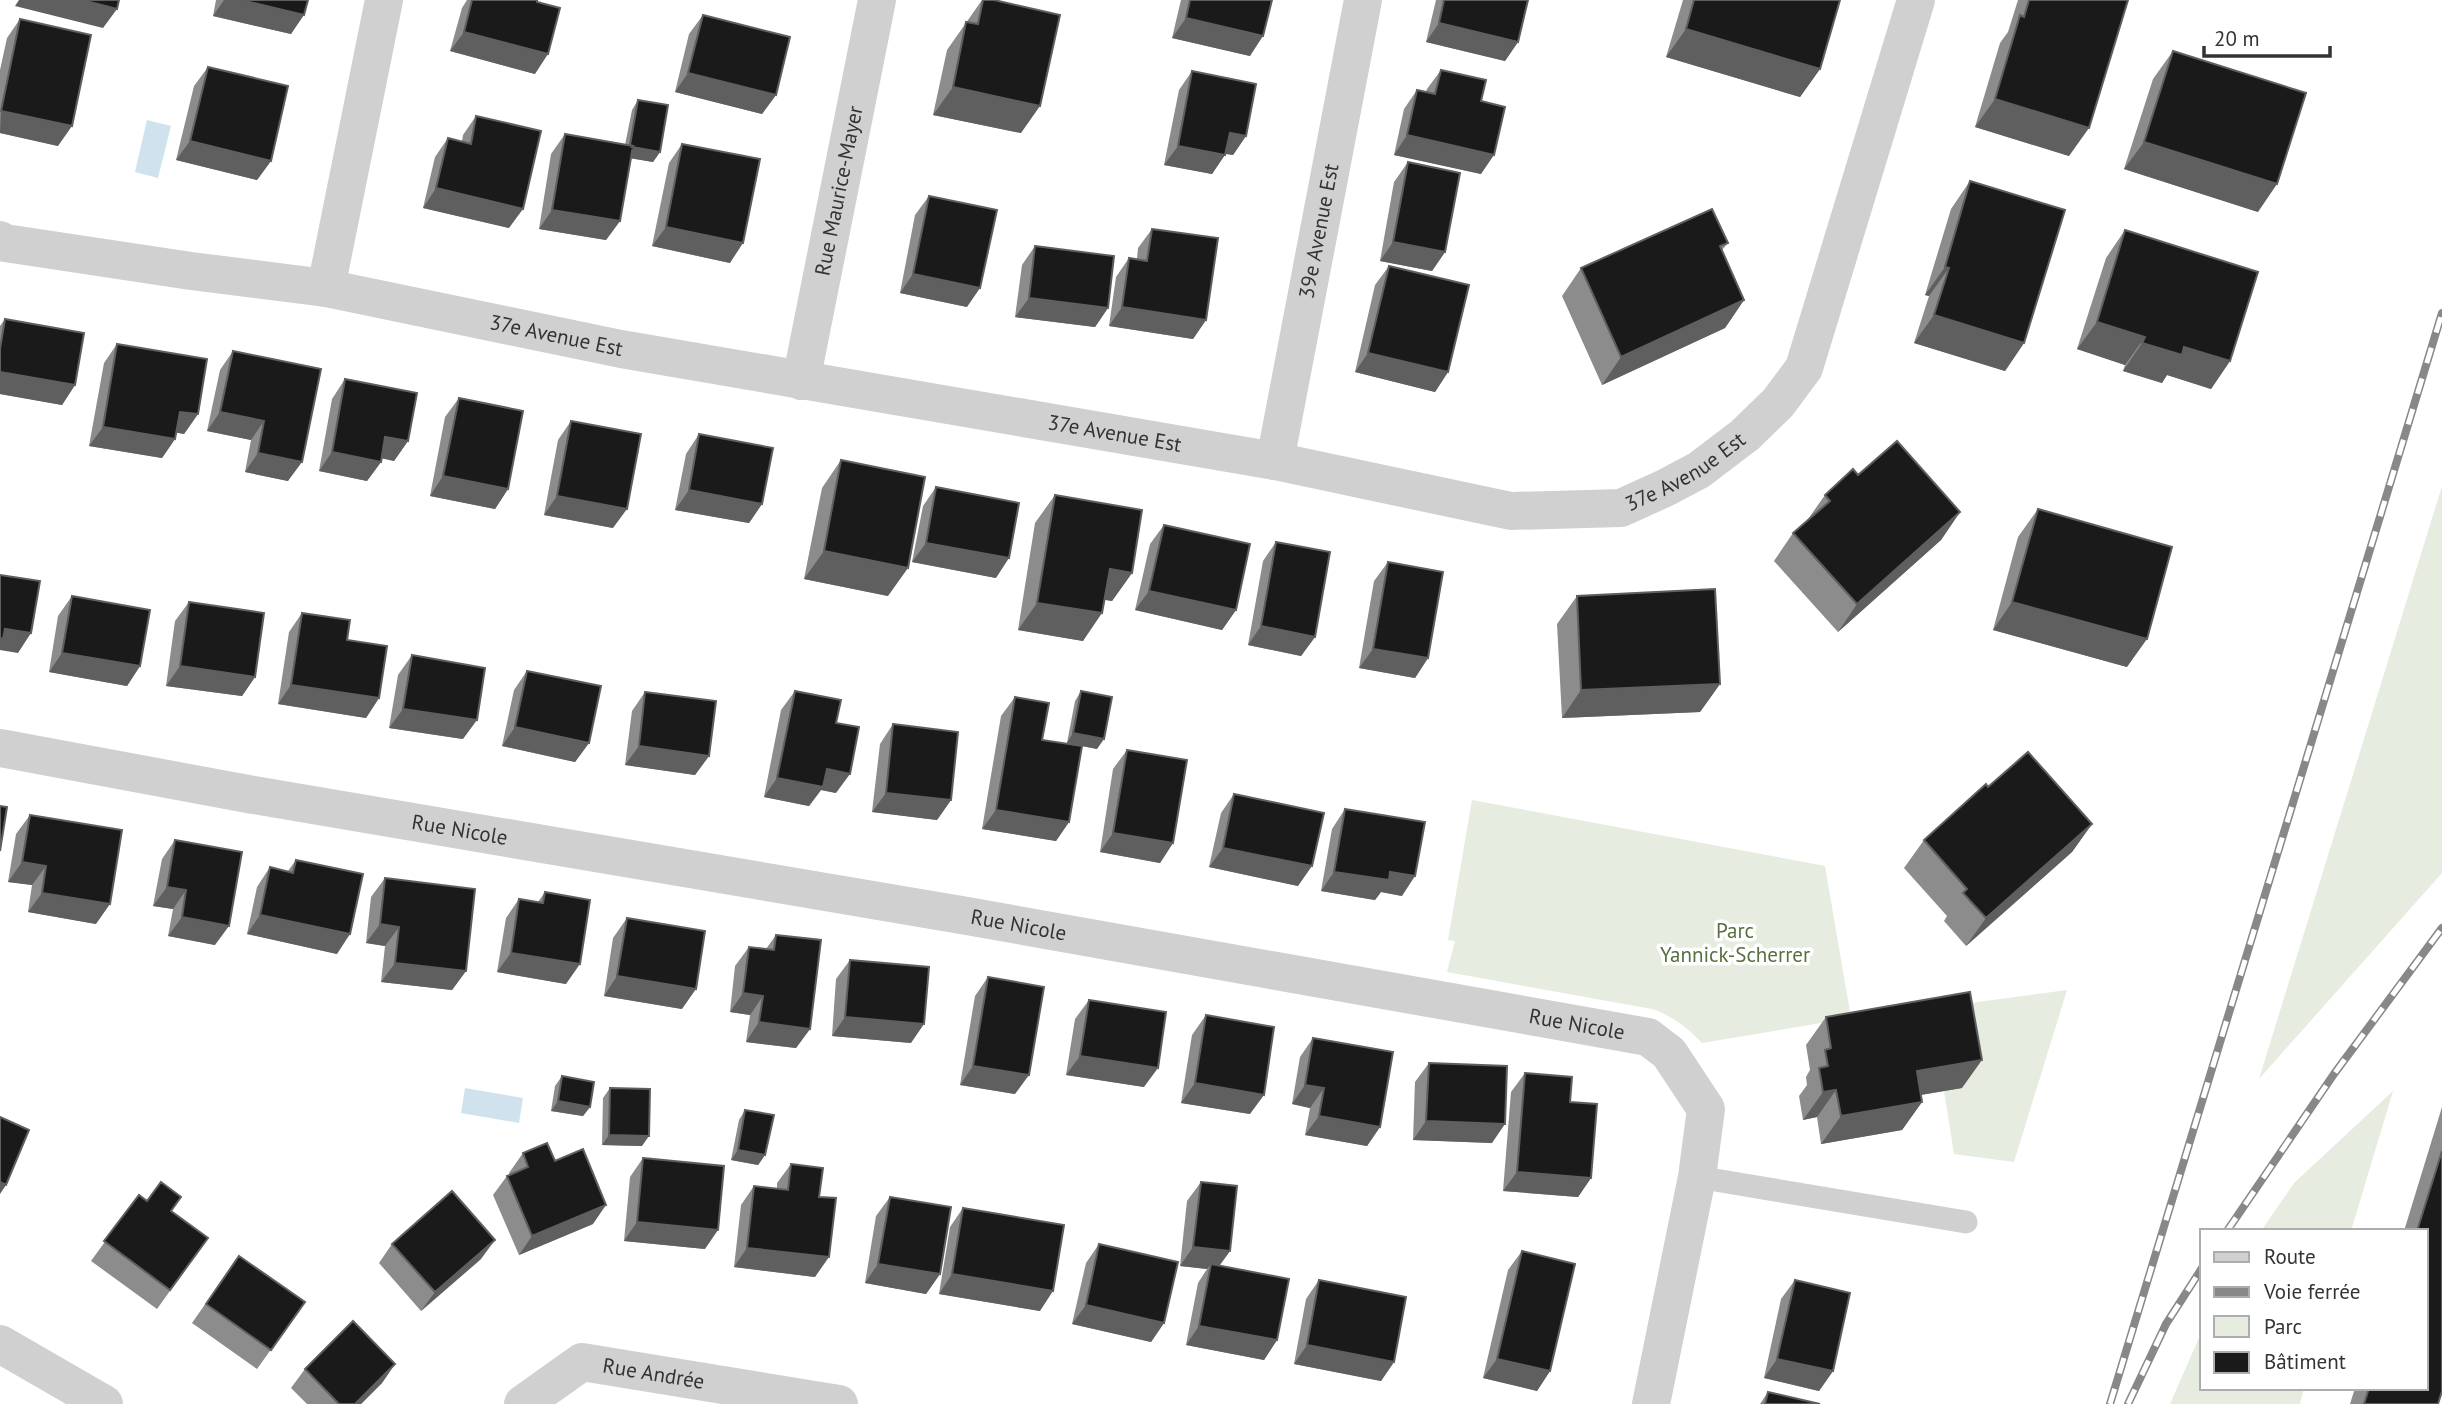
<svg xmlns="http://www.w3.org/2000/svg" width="2442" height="1404" viewBox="0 0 2442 1404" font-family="'PT Sans',sans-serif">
<rect width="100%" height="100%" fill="#fff"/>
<!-- green -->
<path fill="#e6ecdf" d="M2442 486V873L2259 1079Z
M1472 800 1825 866 1851 1018 1702 1043C1687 1027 1672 1016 1652 1009L1447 972 1455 941 1448 940Z
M2067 990 2014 1162 1954 1154 1944 1091 1962 1087 1948 1006Z
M2393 1091 2351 1231H2261L2294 1183Z
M2202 1331V1388H2304L2300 1404H2170Z"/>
<!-- water -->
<path fill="#cfe2ee" d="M147 120 171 126 158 178 135 172Z
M465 1088 523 1098 519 1123 461 1113Z"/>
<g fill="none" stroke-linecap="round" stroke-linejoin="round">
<!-- lane -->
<path stroke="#d0d0d0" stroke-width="23" d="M1697 1177 1966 1222"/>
<!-- street -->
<g stroke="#d0d0d0" stroke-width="38">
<path id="s1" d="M0 240 5 243 191 271 326 288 621 349 1275 461 1511 511 1621 508 1665 488 1699 470 1745 435 1778 403 1804 368 1916 0"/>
<path d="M326 288 384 0"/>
<path id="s2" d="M801 381 877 0"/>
<path id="s3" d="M1275 461 1363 0"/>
<path id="s4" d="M0 748 248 794 967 916 1648 1037 1669 1053 1706 1109 1697 1177 1651 1404"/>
<path d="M0 1344 104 1404"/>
<path id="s5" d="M523 1404 582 1362 839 1404"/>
</g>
<!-- rail casing -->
<g stroke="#888" stroke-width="8">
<path id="rail" d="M2227 1231 2334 1074 2442 928
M2110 1404 2442 313
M2128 1404 2166 1324 2202 1268"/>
</g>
<!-- rail -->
<use href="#rail" stroke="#fff" stroke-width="5" stroke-dasharray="16" stroke-linecap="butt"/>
</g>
<!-- wall -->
<path fill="#8c8c8c" d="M216 0H308L291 34 213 16Z
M467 0H537L535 74 450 51 462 8Z
M982 0H994L1021 133 933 115 947 50Z
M1181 0H1272L1250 56 1172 38Z
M1436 0H1528L1518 42 1505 61 1426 42Z
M1683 0H1840L1820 69 1800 97 1666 57Z
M2018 0H2128L2069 156 1975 127 2000 43 2008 32Z
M703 15 776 95 762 114 675 92 689 34Z
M20 19 58 146 0 133V70L7 38Z
M2173 51 2258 212 2124 169 2153 79Z
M208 67 271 161 257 180 176 160 194 86Z
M1441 70 1481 174 1394 155 1404 109 1417 90 1426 92 1427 89Z
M1192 71 1246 136 1233 155 1225 154 1212 174 1164 165 1179 90Z
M638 100 660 152 653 162 630 158 620 221 606 240 539 229 551 154 565 134 625 145 632 110Z
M476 116 509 228 423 208 435 157 448 138 462 141 463 135Z
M682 144 730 263 652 246 669 163Z
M1408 162 1445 252 1432 271 1380 261 1394 182Z
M1970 181 2024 343 2005 371 1914 343 1929 296 1925 295 1951 209Z
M929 196 967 307 900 293 915 215Z
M1152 229 1206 320 1193 339 1109 326 1116 277 1129 258 1137 259 1138 248Z
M2125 230 2230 361 2211 389 2167 375 2162 383 2123 371 2125 365 2077 349 2106 258Z
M1728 243 1722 250 1744 300 1725 328 1602 385 1562 296 1581 268Z
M1035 246 1108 308 1095 327 1015 317 1022 265Z
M1389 266 1448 372 1435 392 1355 372 1375 285Z
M5 319 75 385 62 405 0 394V326Z
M117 344 198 414 184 434 176 432 175 439 162 458 89 446 104 363Z
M233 351 321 369 288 481 245 472 251 440 207 431 220 370Z
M345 379 408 441 394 461 381 458V462L367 481 319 471 332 399Z
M459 398 508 489 495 509 430 496 445 417Z
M571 421 613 528 544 515 558 440Z
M699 434 762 504 749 523 675 510 686 454Z
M841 460 888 596 804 579 822 488Z
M1858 475 1960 512 1941 540 1838 632 1774 561 1793 533 1806 522 1825 495Z
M936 487 996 578 912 562 923 506Z
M1055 495 1132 573 1112 601 1105 600 1083 641 1018 630 1035 523Z
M2038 509 2127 667 1993 630 2018 537Z
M1164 525 1236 610 1222 630 1135 610 1150 544Z
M1276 542 1315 637 1301 656 1248 645 1263 561Z
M1388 562 1428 658 1415 678 1359 668 1374 581Z
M72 596 140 666 127 686 49 672 58 616Z
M1577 596 1720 684 1700 712 1562 718 1557 624Z
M189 602 255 677 242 696 166 686 175 621Z
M302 613 379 698 366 718 278 704 289 632Z
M412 655 463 739 389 728 398 675Z
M527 671 589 743 575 762 502 746 514 690Z
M795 691 836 723V793L821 790 809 806 764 797 781 710Z
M1081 691 1097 749 1067 743 1075 701Z
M645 692 709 756 695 775 625 765 632 711Z
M1015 697 1042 740 1069 822 1056 841 982 829 1001 716Z
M893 724 951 800 937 820 872 812 880 744Z
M1127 750 1173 843 1160 863 1100 852 1113 769Z
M1988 787 2092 824 2072 852 1966 946 1944 921 1947 916 1904 868 1924 840Z
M1234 794 1298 886 1209 867 1221 813Z
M1345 809 1402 896 1381 892 1375 900 1321 891 1332 829Z
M30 815 96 924 28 912 32 885 8 882 16 834Z
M175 840 215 945 168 936 173 909 153 906 162 859Z
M296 860 337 954 247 934 257 887 270 867 288 871Z
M385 878 466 971 452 990 381 982 385 946 366 943 371 897Z
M545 892 566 984 497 972 506 918 519 899 538 902Z
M627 918 682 1009 604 996 613 938Z
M776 935 810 1029 796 1048 746 1042 750 1015 730 1012 735 966 749 947 766 949Z
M850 960 911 1043 832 1036 836 979Z
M988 977 1015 1094 960 1085 975 996Z
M1089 1000 1144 1087 1066 1075 1075 1019Z
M1206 1015 1250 1114 1181 1103 1192 1035Z
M1826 1017 1962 1088 1920 1095 1922 1102 1902 1130 1821 1144 1817 1117 1803 1120 1799 1096 1807 1085 1806 1077 1810 1070 1806 1045Z
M1313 1038 1380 1127 1367 1146 1305 1135 1310 1108 1292 1104 1300 1057Z
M1429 1063 1492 1143 1413 1140 1415 1082Z
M1525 1073 1570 1102 1591 1178 1578 1197 1503 1191 1511 1092Z
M562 1076 590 1107 583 1116 551 1111 555 1086Z
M610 1088 642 1146 602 1145 603 1098Z
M2442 1107V1391L2438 1404H2350L2355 1388H2426V1231H2404Z
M745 1110 765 1155 758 1165 731 1160 739 1120Z
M523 1153 555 1161 593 1224 519 1255 493 1195 507 1176 510 1175 509 1173Z
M643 1158 705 1249 624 1241 630 1177Z
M791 1164 819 1197 815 1277 734 1267 741 1205 754 1186 777 1189V1183Z
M1201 1182 1230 1251 1220 1265 1277 1340 1264 1360 1186 1345 1198 1283 1207 1269 1180 1266 1187 1201Z
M139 1195 147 1201 172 1211 208 1238 157 1309 91 1261Z
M890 1197 940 1274 926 1294 865 1283 876 1216Z
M963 1208 1040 1311 939 1294 950 1227Z
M392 1244 481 1259 421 1311 379 1263Z
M1099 1244 1164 1323 1151 1342 1072 1324 1086 1263Z
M1522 1251 1550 1371 1537 1391 1483 1378 1508 1270Z
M239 1256 305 1302 257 1369 192 1323Z
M1319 1280 1394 1362 1381 1381 1294 1364 1306 1299Z
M1795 1280 1833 1371 1819 1391 1764 1378 1781 1299Z
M395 1364 382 1383 361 1404H307L291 1388 305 1369Z
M1768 1392 1820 1404H1760Z"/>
<!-- shaded-wall -->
<path fill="#5f5f5f" d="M19 0H82L117 9 103 28 15 6Z
M224 0H241L304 15 291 34 213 16Z
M1186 18 1263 36 1250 56 1172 38Z
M1439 23 1518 42 1505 61 1426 42Z
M1686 29 1820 69 1800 97 1666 57Z
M464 32 548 54 535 74 450 51Z
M688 73 776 95 762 114 675 92Z
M953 87 1040 106 1021 133 933 115Z
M1995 99 2089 128 2069 156 1975 127Z
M1 111 72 126 58 146 0 133Z
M1230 133 1246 136 1233 155 1216 152Z
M1407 135 1494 155 1481 174 1394 155Z
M190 141 271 161 257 180 176 160Z
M2144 142 2277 184 2258 212 2124 169Z
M1178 146 1225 155 1212 174 1164 165Z
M630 147 660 152 653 162 623 157Z
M436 188 523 209 509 228 423 208Z
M552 210 620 221 606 240 539 229Z
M666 227 743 243 730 263 652 246Z
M1393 242 1445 252 1432 271 1380 261Z
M1945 267 1949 268 1929 296 1925 295Z
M913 274 980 288 967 307 900 293Z
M1029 298 1108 308 1095 327 1015 317Z
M1744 300 1725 328 1602 385 1621 357Z
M1122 307 1206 320 1193 339 1109 326Z
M1934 315 2024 343 2005 371 1914 343Z
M2097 322 2145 337 2125 365 2077 349Z
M2142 343 2184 347 2230 361 2211 389 2167 375 2162 383 2123 371Z
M1368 353 1448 372 1435 392 1355 372Z
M0 372 75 385 62 405 0 394Z
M180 412 198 414 184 434 166 431Z
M220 412 264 421 251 440 207 431Z
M103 427 175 439 162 458 89 446Z
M385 437 408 441 394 461 372 456Z
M332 452 381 462 367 481 319 471Z
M258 453 302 462 288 481 245 472Z
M443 476 508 489 495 509 430 496Z
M689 490 762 504 749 523 675 510Z
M557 496 627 509 613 528 544 515Z
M1960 512 1941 540 1838 632 1857 604Z
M926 543 1009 558 996 578 912 562Z
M824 551 908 568 888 596 804 579Z
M1110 569 1132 573 1112 601 1090 597Z
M1149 591 1236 610 1222 630 1135 610Z
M2012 602 2147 639 2127 667 1993 630Z
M1037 603 1102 613 1083 641 1018 630Z
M1261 626 1315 637 1301 656 1248 645Z
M5 629 31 633 18 653 0 650V636Z
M1373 649 1428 658 1415 678 1359 668Z
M62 653 140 666 127 686 49 672Z
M180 666 255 677 242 696 166 686Z
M1720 684 1700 712 1562 718 1581 690Z
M291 685 379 698 366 718 278 704Z
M403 709 477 720 463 739 389 728Z
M515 727 589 743 575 762 502 746Z
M1073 733 1104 739 1097 749 1067 743Z
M639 746 709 756 695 775 625 765Z
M827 769 850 774 836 793 821 790 809 806 764 797 777 778Z
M886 793 951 800 937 820 872 812Z
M996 810 1069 822 1056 841 982 829Z
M2092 824 2072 852 1966 946 1986 918Z
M1113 833 1173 843 1160 863 1100 852Z
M1223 848 1312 866 1298 886 1209 867Z
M22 862 46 866 32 885 8 882Z
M1334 872H1390L1415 876 1402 896 1381 892 1375 900 1321 891Z
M167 887 186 890 173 909 153 906Z
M42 893 110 904 96 924 28 912Z
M260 915 350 934 337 954 247 934Z
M182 917 229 926 215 945 168 936Z
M380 924 399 927 385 946 366 943Z
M511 953 580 964 566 984 497 972Z
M395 963 466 971 452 990 381 982Z
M617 976 696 989 682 1009 604 996Z
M743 993 763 996 750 1015 730 1012Z
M845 1017 924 1024 911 1043 832 1036Z
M759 1022 810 1029 796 1048 746 1042Z
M1080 1056 1158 1068 1144 1087 1066 1075Z
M1982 1060 1962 1088 1897 1099 1917 1071Z
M973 1066 1029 1075 1015 1094 960 1085Z
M1195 1083 1264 1095 1250 1114 1181 1103Z
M1305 1085 1324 1088 1310 1108 1292 1104Z
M1836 1090 1817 1117 1803 1120 1823 1092Z
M558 1101 590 1107 583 1116 551 1111Z
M1922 1102 1902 1130 1821 1144 1841 1116Z
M1319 1116 1380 1127 1367 1146 1305 1135Z
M1426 1121 1505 1124 1492 1143 1413 1140Z
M609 1135 649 1136 642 1146 602 1145Z
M738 1150 765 1155 758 1165 731 1160Z
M1517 1172 1591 1178 1578 1197 1503 1191Z
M0 1182 6 1185 0 1194Z
M606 1205 593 1224 519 1255 532 1236Z
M637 1222 718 1230 705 1249 624 1241Z
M495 1240 481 1259 421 1311 435 1292Z
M1193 1247 1230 1251 1216 1270 1211 1264 1207 1269 1180 1266Z
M747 1248 829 1257 815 1277 734 1267Z
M878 1264 940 1274 926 1294 865 1283Z
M952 1274 1053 1291 1040 1311 939 1294Z
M1086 1305 1164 1323 1151 1342 1072 1324Z
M1199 1326 1277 1340 1264 1360 1186 1345Z
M1307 1345 1394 1362 1381 1381 1294 1364Z
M1497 1359 1550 1371 1537 1391 1483 1378Z
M1777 1359 1833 1371 1819 1391 1764 1378Z
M395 1364 382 1383 361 1404H355Z"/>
<!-- building -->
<path fill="#1a1a1a" stroke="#5f5f5f" stroke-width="2" d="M82 0H119L117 9Z
M241 0H308L304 15Z
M472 0H537V2L560 8 548 54 464 32Z
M983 0H994L1060 15 1040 106 953 87 966 22 978 24Z
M1190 0H1272L1263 36 1186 18Z
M1444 0H1528L1518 42 1439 23Z
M1694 0H1840L1820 69 1686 29Z
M2029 0H2128L2089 128 1995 99 2020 15 2024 17Z
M703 15 790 37 776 95 688 73Z
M20 19 91 35 72 126 1 111Z
M2173 51 2306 93 2277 184 2144 142Z
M208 67 288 86 271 161 190 141Z
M1441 70 1486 80 1481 101 1505 107 1494 155 1407 135 1417 90 1435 94Z
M1192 71 1256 84 1246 136 1230 133 1225 155 1178 146Z
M638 100 668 105 660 152 632 147 633 146 630 145Z
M476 116 541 131 523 209 436 188 448 138 471 144Z
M565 134 633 146 620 221 552 210Z
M682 144 760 159 743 243 666 227Z
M1408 162 1460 173 1445 252 1393 242Z
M1970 181 2065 210 2024 343 1934 315 1949 268 1945 267Z
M929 196 997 210 980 288 913 274Z
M1712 209 1728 243 1720 246 1744 300 1621 357 1581 268Z
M1152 229 1218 238 1206 320 1122 307 1129 258 1147 261Z
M2125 230 2258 272 2230 361 2184 347 2182 355 2142 343 2145 337 2097 322Z
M1035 246 1114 256 1108 308 1029 298Z
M1389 266 1469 285 1448 372 1368 353Z
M5 319 84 333 75 385 0 372V349Z
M117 344 207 359 198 414 180 412 175 439 103 427Z
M233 351 321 369 302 462 258 453 264 421 220 412Z
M345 379 417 393 408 441 385 437 381 462 332 452Z
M459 398 523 411 508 489 443 476Z
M571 421 641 434 627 509 557 496Z
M699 434 773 448 762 504 689 490Z
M1897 441 1960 512 1857 604 1793 533 1830 501 1825 495 1853 469 1858 475Z
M841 460 925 477 908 568 824 551Z
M936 487 1019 503 1009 558 926 543Z
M1055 495 1142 510 1132 573 1110 569 1102 613 1037 603Z
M2038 509 2172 547 2147 639 2012 602Z
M1164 525 1250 544 1236 610 1149 591Z
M1276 542 1330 552 1315 637 1261 626Z
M1388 562 1443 572 1428 658 1373 649Z
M0 575 40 581 31 633 5 629 3 639 0 638Z
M1715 589 1720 684 1581 690 1577 596Z
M72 596 150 610 140 666 62 653Z
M189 602 264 613 255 677 180 666Z
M302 613 350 620 347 640 387 646 379 698 291 685Z
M412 655 485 668 477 720 403 709Z
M527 671 601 686 589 743 515 727Z
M795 691 841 700 836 723 859 727 850 774 827 769 823 787 777 778Z
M1081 691 1112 697 1104 739 1073 733Z
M645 692 716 701 709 756 639 746Z
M1015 697 1049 703 1042 740 1082 746 1069 822 996 810Z
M893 724 958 732 951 800 886 793Z
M1127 750 1187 760 1173 843 1113 833Z
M2028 752 2092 824 1986 918 1963 893 1967 889 1924 840 1986 784 1988 787Z
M1234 794 1324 813 1312 866 1223 848Z
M0 806 7 807 0 851Z
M1345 809 1425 822 1415 876 1390 872 1389 880 1334 872Z
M30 815 122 830 110 904 42 893 46 866 22 862Z
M175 840 242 852 229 926 182 917 186 890 167 887Z
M296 860 363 874 350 934 260 915 270 867 293 873Z
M385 878 475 889 466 971 395 963 399 927 380 924Z
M545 892 590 900 580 964 511 953 519 899 543 903Z
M627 918 705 931 696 989 617 976Z
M776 935 821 940 810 1029 759 1022 763 996 743 993 749 947 774 950Z
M850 960 929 967 924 1024 845 1017Z
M988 977 1044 987 1029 1075 973 1066Z
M1970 992 1982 1060 1917 1071 1922 1102 1841 1116 1836 1090 1823 1092 1819 1068 1828 1066 1825 1050 1831 1048 1826 1017Z
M1089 1000 1166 1012 1158 1068 1080 1056Z
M1206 1015 1274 1027 1264 1095 1195 1083Z
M1313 1038 1393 1052 1380 1127 1319 1116 1324 1088 1305 1085Z
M1429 1063 1507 1066 1505 1124 1426 1121Z
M1525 1073 1572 1077 1570 1102 1597 1104 1591 1178 1517 1172Z
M562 1076 594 1082 590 1107 558 1101Z
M610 1088 650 1089 649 1136 609 1135Z
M745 1110 774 1115 765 1155 738 1150Z
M0 1117 29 1130 6 1185 0 1182Z
M547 1143 555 1161 583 1149 606 1205 532 1236 507 1176 528 1167 523 1153Z
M2442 1151V1391L2438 1404H2364L2369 1388H2426V1231H2417Z
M643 1158 724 1166 718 1230 637 1222Z
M791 1164 823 1168 819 1197 836 1198 829 1257 747 1248 754 1186 788 1190Z
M161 1182 181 1197 171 1211 208 1238 170 1290 104 1241 139 1195 147 1201Z
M1201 1182 1237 1186 1230 1251 1193 1247Z
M452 1191 495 1240 435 1292 392 1244Z
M890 1197 951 1207 940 1274 878 1264Z
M963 1208 1064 1225 1053 1291 952 1274Z
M1099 1244 1178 1262 1164 1323 1086 1305Z
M1522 1251 1575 1264 1550 1371 1497 1359Z
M239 1256 305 1302 271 1350 206 1304Z
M1211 1264 1289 1279 1277 1340 1199 1326Z
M1319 1280 1406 1297 1394 1362 1307 1345Z
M1795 1280 1850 1293 1833 1371 1777 1359Z
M353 1321 395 1364 355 1404H339L305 1369Z
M1768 1392 1820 1404H1765Z"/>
<g text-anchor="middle" stroke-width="7" stroke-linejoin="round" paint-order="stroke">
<!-- street labels -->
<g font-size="21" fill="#333" stroke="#fff">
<text dy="7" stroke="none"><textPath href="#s2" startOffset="194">Rue Maurice-Mayer</textPath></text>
<text dy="7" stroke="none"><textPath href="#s3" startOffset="234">39e Avenue Est</textPath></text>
<text dy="7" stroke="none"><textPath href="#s1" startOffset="565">37e Avenue Est</textPath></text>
<text dy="7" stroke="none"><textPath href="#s1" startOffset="1132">37e Avenue Est</textPath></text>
<text dy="7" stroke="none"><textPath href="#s1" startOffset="1720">37e Avenue Est</textPath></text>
<text dy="7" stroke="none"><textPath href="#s4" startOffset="467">Rue Nicole</textPath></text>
<text dy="7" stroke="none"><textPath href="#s4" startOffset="1034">Rue Nicole</textPath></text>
<text dy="7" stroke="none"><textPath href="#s4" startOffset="1601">Rue Nicole</textPath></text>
<text dy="7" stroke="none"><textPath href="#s5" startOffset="145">Rue Andrée</textPath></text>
</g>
<!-- park labels -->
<g font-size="21" fill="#56703f" stroke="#fff">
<text x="1735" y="938">Parc<tspan x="1735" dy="24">Yannick-Scherrer</tspan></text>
</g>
</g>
<!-- legend -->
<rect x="2200" y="1229" width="228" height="161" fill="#ffffff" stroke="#adadad" stroke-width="2"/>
<rect x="2214" y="1252" width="35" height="10" fill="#d0d0d0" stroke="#adadad" stroke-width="2"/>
<text x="2264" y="1264" font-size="21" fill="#333333">Route</text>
<rect x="2214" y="1287" width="35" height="10" fill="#888888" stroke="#adadad" stroke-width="2"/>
<text x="2264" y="1299" font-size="21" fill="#333333">Voie ferrée</text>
<rect x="2214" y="1316" width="35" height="21" fill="#e6ecdf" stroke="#adadad" stroke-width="2"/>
<text x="2264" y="1334" font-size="21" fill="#333333">Parc</text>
<rect x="2214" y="1352" width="35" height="21" fill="#1a1a1a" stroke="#adadad" stroke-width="2"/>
<text x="2264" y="1369" font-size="21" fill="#333333">Bâtiment</text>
<!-- scale -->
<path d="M2204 46v10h126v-10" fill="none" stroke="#333333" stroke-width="3.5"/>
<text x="2214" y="46" font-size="21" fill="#333333" stroke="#ffffff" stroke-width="5" paint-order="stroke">20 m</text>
</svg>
